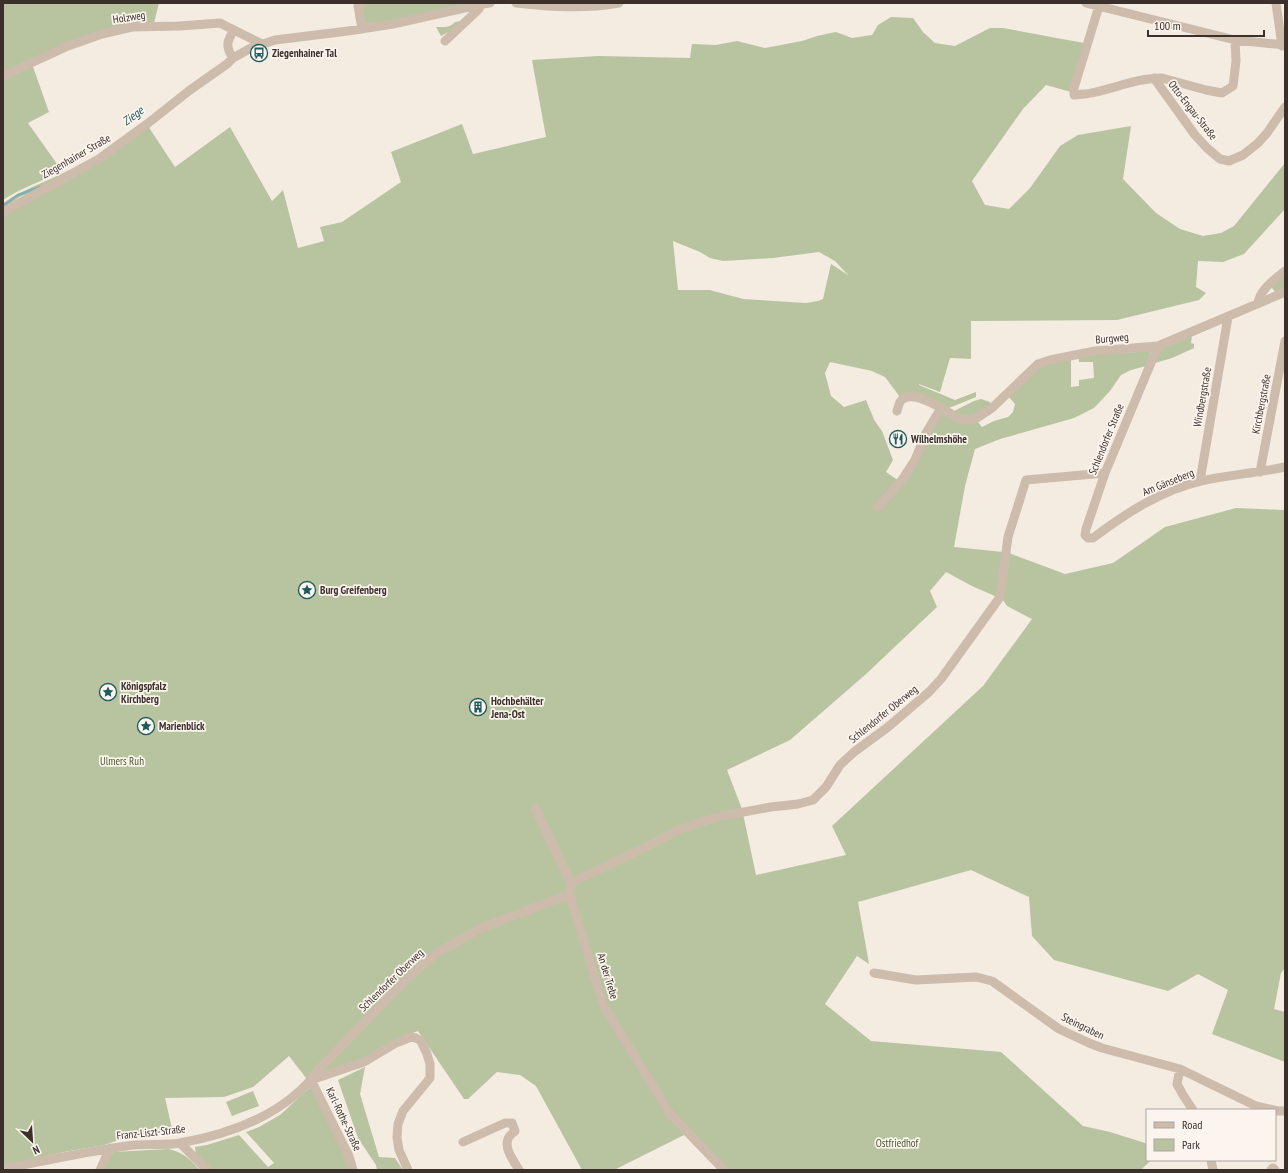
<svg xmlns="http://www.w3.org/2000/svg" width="1288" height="1173" viewBox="0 0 1288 1173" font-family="'PT Sans Narrow',sans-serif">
<rect width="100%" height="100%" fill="#f4ebe1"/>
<!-- green -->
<path fill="#b8c4a0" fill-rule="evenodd" d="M3 3H159L154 23 131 24 3 72Z
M365 3H469L406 18 367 24 365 23 361 11 363 4Z
M891 17 913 18 923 32 935 43 955 46 990 28H1003L1084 43 1071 92 1046 85 1023 109 972 181 985 205 1009 209 1030 188 1060 146 1078 135 1131 126 1123 179 1156 213 1180 229 1203 236 1221 233 1234 226 1285 163V209L1244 254 1223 262 1198 261 1196 287 1206 293 1199 300 1117 320 971 321V359L950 358 940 392 919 384V385L955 400 976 392V397L949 408 900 397 885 377 872 371 830 362 825 373 831 396 844 407 866 400 873 417 874 420 882 431 893 460 886 472 902 483 941 413 977 421 982 427 994 421 1008 417 1013 412 1015 404 1008 396 1041 366 1071 358V387L1079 386V380L1094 378 1093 362H1079V356L1150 351V354L1146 366 1131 370 1121 375 1110 391 1094 408 1074 418 1000 439 975 449 965 486 954 547 1003 552 997 597 972 586 946 572 930 591 937 607 865 675 790 740 727 770 742 809 756 875 846 855 832 826 983 686 1032 619 1007 606 1003 600 1009 553 1065 574 1113 563 1165 527 1236 508 1285 510V968L1281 973 1274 1009 1285 1012V1062L1212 1034 1228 990 1198 974 1168 991 1054 960 1032 936 1029 897 971 870 858 902 869 964 857 956 825 1004 871 1041 1001 1052 1083 1126 1110 1132 1145 1143 1147 1146V1160H1151L1141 1170H724L688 1133 614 1170H582L536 1086 520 1075 497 1072 468 1099H464L418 1031 398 1038 362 1061 306 1078 289 1056 253 1087 224 1097 165 1098 173 1133 122 1139 104 1145 64 1152 3 1166V214L148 126 175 167 230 127 272 201 283 190 298 248 324 241 320 227 342 222 401 182 391 152 462 124 473 154 546 137 532 60 599 56 690 58 692 44 716 45 737 41 765 48 802 41 817 36 836 32 852 38 872 35 878 25ZM673 241 700 252 710 258 723 261 773 258 819 252 835 261 848 275 831 264 823 299 818 301 806 303 743 299 710 290H678Z
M461 21 454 29 441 36 436 27C444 27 450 28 455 22Z
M32 64 49 112 28 123 62 171C42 181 21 188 3 200V78Z
M84 162 85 164 31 193C20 195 12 202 3 209V203C28 186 58 178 84 162Z
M1284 275 1285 290 1276 293 1272 288V286Z
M1192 336 1191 343 1194 344V348L1172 358 1155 363 1161 349Z
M981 399 990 402 991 406 970 418 952 412 974 401Z
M365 1067 360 1094 379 1157 395 1158 403 1170H377L376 1165 358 1138 338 1080Z
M309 1088 314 1089 351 1170H211L196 1154 195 1147 207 1145 239 1135 268 1167 274 1163 246 1132 259 1127 280 1115Z
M253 1091 259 1106 232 1116 226 1102Z
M169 1149C186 1154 188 1158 200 1170H104L111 1155 113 1152Z"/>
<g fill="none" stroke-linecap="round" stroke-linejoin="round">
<!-- stream -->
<path stroke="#7fb0b2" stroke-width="2.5" d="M3 206 18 195 40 187"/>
<!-- minor -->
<path stroke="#cdbbac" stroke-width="9" d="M516 3C553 7 583 9 619 3
M1086 3 1235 40 1285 45
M1276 3 1282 46
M1099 6 1074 88V95C1082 94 1089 94 1096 92 1118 87 1139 78 1162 78L1206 90 1222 93 1233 86 1236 61 1235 40
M362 29 358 6 362 3
M445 41 478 10 482 4
M233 58C225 46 227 41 234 30
M3 76 68 46 102 34 132 27 180 26 220 23 262 44
M1154 78 1195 135 1207 148 1220 159 1229 161 1243 155 1258 143 1267 133 1285 107
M3 212 99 159 147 124 190 90 227 64 233 58 251 48 275 40 348 31 393 24 482 4 490 3
M1258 304C1259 290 1275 279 1285 271
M1158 346 1105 473 1086 529 1085 535 1088 538H1093C1125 514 1161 490 1201 481 1228 475 1257 473 1285 467
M897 411C898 408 899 404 900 402 909 389 932 403 941 408
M1260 472 1285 341
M1200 481 1228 317
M878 507 902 480 915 460 926 433 941 408 958 418 964 420H971L977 418 992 408 1038 364 1050 360 1095 351 1158 346 1285 292
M535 808 571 883 570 894 573 905 603 1004 613 1021 671 1115 724 1170
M571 883 652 844 678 830 717 817 771 807 798 804 813 800 826 787 840 765 854 752 888 727 929 692 941 679 1000 597 1008 537 1026 480 1105 473
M874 973 916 980 976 977 992 981 1059 1029 1089 1043 1102 1048 1180 1069 1256 1106 1278 1111H1285
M1180 1069 1177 1084 1183 1095 1193 1110
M311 1080 364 1062 396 1043 411 1037 416 1038 421 1041 427 1054 430 1064V1078L403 1111 398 1124 397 1137 399 1150 408 1170
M311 1080 349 1156 353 1170
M463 1142 505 1123H512L515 1131C513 1133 509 1136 508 1139 504 1149 514 1161 519 1170
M180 1143 207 1170
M1211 1160 1213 1170
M3 1169C44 1161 84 1152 126 1146 144 1143 162 1146 180 1143 232 1134 288 1113 319 1069L404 982 427 961 437 953 479 929 570 894
M100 1170 110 1148
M1271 1170 1273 1168 1275 1170"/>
</g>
<!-- icons -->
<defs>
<g id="bus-ring" transform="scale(0.9)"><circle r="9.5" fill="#fbf5ee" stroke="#1f5a5e" stroke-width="1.5"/><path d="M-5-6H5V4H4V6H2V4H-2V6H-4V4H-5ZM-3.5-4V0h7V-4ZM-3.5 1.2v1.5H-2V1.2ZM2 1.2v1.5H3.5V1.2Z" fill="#1f5a5e"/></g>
<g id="restaurant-ring" transform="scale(0.9)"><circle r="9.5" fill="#fbf5ee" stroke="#1f5a5e" stroke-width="1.5"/><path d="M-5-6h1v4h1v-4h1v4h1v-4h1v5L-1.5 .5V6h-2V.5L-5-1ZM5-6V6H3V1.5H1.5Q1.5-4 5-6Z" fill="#1f5a5e"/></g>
<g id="sight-ring" transform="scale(0.9)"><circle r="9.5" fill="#fbf5ee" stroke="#1f5a5e" stroke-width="1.5"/><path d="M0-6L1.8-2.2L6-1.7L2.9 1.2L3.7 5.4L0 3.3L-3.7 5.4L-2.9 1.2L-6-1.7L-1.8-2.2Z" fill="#1f5a5e"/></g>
<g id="building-ring" transform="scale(0.9)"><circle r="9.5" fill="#fbf5ee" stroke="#1f5a5e" stroke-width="1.5"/><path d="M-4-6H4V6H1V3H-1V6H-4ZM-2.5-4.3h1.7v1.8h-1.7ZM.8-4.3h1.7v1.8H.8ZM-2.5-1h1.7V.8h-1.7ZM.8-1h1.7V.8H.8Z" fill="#1f5a5e"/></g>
</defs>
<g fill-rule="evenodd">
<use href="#bus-ring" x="259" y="53"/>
<use href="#restaurant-ring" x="898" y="439"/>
<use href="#sight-ring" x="307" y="590"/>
<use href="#sight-ring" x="108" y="692"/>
<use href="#building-ring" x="478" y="707"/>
<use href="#sight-ring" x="146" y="726"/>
</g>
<g text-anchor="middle" stroke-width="3.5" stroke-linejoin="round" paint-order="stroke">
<!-- street labels -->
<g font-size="11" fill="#3b302b" stroke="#fbf5ee">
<text transform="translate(129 17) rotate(-8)" y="4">Holzweg</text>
<text transform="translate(1193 110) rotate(52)" y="4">Otto-Engau-Straße</text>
<text transform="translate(76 156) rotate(-30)" y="4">Ziegenhainer Straße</text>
<text transform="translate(1112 338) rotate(-5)" y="4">Burgweg</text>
<text transform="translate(1202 397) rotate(-80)" y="4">Windbergstraße</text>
<text transform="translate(1261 404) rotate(-79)" y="4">Kirchbergstraße</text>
<text transform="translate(1106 439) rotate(-68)" y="4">Schlendorfer Straße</text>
<text transform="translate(1168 482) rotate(-22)" y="4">Am Gänseberg</text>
<text transform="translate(883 714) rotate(-39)" y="4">Schlendorfer Oberweg</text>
<text transform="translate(608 976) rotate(73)" y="4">An der Trebe</text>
<text transform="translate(391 980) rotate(-44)" y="4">Schlendorfer Oberweg</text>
<text transform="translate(1083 1026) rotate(26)" y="4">Steingraben</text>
<text transform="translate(344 1119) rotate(65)" y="4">Karl-Rothe-Straße</text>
<text transform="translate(151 1132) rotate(-6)" y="4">Franz-Liszt-Straße</text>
</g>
<!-- poi labels -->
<g font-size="11" font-weight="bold" fill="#3b302b" stroke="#fbf5ee" text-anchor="start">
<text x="272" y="57">Ziegenhainer Tal</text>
<text x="911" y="443">Wilhelmshöhe</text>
<text x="320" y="594">Burg Greifenberg</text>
<text x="121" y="690">Königspfalz<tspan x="121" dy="13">Kirchberg</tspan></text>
<text x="491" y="705">Hochbehälter<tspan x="491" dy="13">Jena-Ost</tspan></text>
<text x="159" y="730">Marienblick</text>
</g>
<!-- park labels -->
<g font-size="11" fill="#4a5a2e" stroke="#fbf5ee">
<text x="122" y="765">Ulmers Ruh</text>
<text x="897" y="1147">Ostfriedhof</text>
</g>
<!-- water labels -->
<g font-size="12" font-style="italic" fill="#1f5a5e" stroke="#fbf5ee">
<text transform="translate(133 116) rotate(-37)" y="4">Ziege</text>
</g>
</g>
<!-- border -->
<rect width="1288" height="1173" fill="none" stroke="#3b302b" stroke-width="8"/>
<!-- legend -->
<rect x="1146" y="1109" width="130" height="52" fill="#fbf5ee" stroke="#aea6a0"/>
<rect x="1154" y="1122" width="20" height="6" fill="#cdbbac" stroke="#aea6a0"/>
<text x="1182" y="1129" font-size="12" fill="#3b302b">Road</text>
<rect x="1154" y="1139" width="20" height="12" fill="#b8c4a0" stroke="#aea6a0"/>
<text x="1182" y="1149" font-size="12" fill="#3b302b">Park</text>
<!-- north arrow -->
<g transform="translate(32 1141) rotate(155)" stroke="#fbf5ee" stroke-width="3" paint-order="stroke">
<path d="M0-3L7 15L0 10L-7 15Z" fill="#3b302b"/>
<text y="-6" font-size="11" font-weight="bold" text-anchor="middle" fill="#3b302b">N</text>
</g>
<!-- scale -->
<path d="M1148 30v6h116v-6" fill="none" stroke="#3b302b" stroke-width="2"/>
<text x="1154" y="30" font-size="12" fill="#3b302b" stroke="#fbf5ee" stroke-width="3" paint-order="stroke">100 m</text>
</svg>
